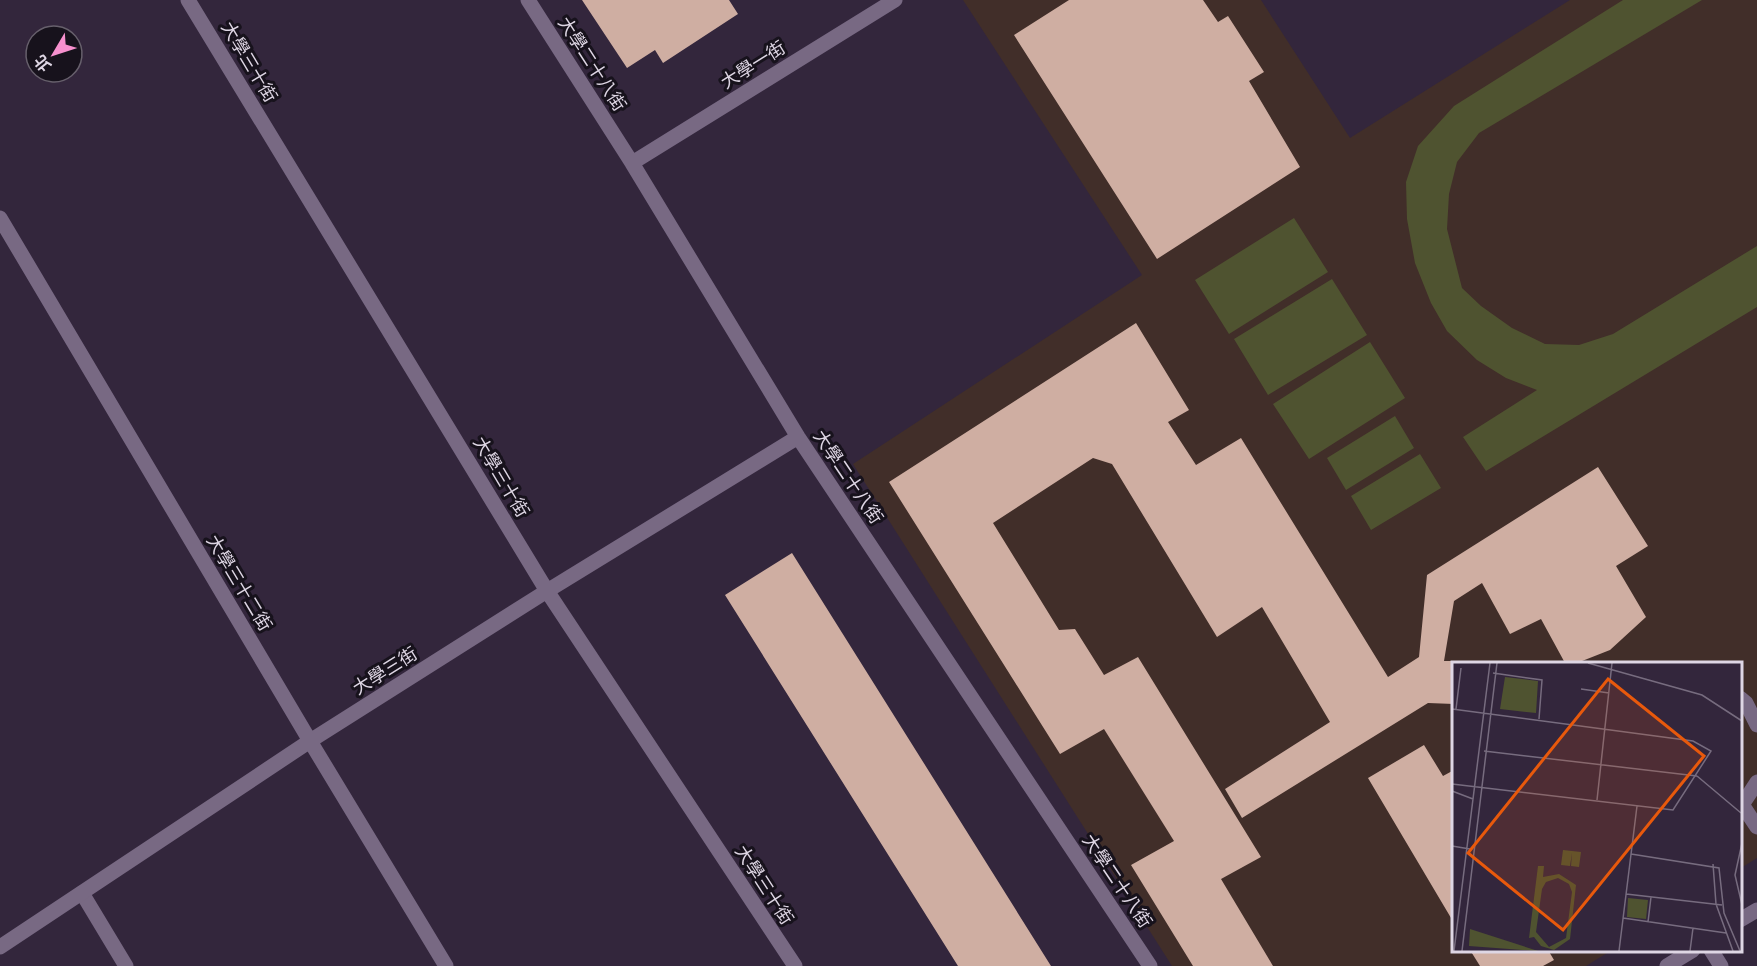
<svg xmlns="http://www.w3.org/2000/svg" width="1757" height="966" viewBox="0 0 1757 966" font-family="'Noto Sans','Noto Sans TC',sans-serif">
<rect width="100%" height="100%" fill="#33263c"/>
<!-- education -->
<path fill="#412e29" d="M963 0H1261L1350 138 1570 0H1757V858L1741 868 1740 663H1454V950H1612L1586 966H1172L853 464 1142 275Z"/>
<!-- green -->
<path fill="#4f5330" d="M1623 0H1702L1479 133 1457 162 1449 194 1447 229 1462 288 1481 306 1512 328 1545 344 1579 345 1613 334 1757 246V307L1486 471 1463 437 1537 390 1506 378 1477 360 1447 331 1431 303 1415 263 1407 219 1406 182 1418 146 1454 106Z
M1294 218 1328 272 1229 334 1195 280Z
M1332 279 1367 335 1268 395 1234 339Z
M1370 342 1405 398 1309 459 1273 404Z
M1395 416 1414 448 1346 490 1327 458Z
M1420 454 1441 488 1371 530 1351 496Z"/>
<!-- building -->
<path fill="#cfaea2" d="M582 0H729L738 14 663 63 655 50 627 68Z
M1069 0H1203L1218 22 1228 16 1264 72 1249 81 1300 167 1157 259 1014 35Z
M1136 323 1189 410 1168 422 1196 465 1241 438 1388 677 1419 657 1427 575 1598 467 1648 546 1616 566 1646 617 1610 650 1577 663H1565L1541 619 1510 634 1482 583 1454 601 1444 661H1454V704L1428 703 1242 818 1225 789 1330 722 1262 607 1217 637 1112 464 1093 458 993 523 1059 630 1075 629 1104 675 1138 657 1261 857 1221 879 1273 966H1193L1131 865 1174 841 1104 729 1060 754 889 482Z
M792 553 957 816 1051 966H958L725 595Z
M1424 745 1443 776 1454 770V923L1368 778Z
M1470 950H1548L1554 960 1543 966H1480Z"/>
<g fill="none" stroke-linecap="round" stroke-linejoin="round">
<!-- service -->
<path stroke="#786983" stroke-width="15" d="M1740 698 1746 703 1757 725
M1743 806 1757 827
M1740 808 1757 782
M82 893 126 966"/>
<!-- minor -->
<path stroke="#786983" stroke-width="15" d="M188 0 547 591 795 966
M528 0 632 163 798 437 1150 966
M632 163 895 0
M0 218 310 741 446 966
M0 947 310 741 547 591 798 437
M1711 950 1721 966"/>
<!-- tertiary -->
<path stroke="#786983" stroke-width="15" d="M1740 920 1757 910
M1667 966 1693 950"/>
</g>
<g text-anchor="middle" stroke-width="6" stroke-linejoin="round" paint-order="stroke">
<!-- street labels -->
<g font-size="18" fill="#ded6e4" stroke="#17121c">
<text transform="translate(249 62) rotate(59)" y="6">大學三十街</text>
<text transform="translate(592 64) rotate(57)" y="6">大學二十八街</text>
<text transform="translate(753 65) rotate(-32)" y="6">大學一街</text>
<text transform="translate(501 477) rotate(59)" y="6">大學三十街</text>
<text transform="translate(848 477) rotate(56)" y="6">大學二十八街</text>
<text transform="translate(239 583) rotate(59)" y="6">大學三十二街</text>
<text transform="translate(385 671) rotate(-32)" y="6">大學三街</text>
<text transform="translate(1117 881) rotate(56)" y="6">大學二十八街</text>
<text transform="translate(764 885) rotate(57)" y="6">大學三十街</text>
</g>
</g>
<!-- overview -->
<g transform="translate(1452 662)">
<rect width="290" height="290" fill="#33263c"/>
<path d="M53 15 86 19 84 51 48 47ZM111 188 129 190 127 205 119 204 120 191 118 204 109 203ZM86 204H92L91 215 107 212 124 223 118 277 102 288 89 284 82 275 77 276ZM106 216 117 222 120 230 114 276 97 285 84 270 90 227 94 220ZM176 236 196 238 194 257 175 255ZM18 267 86 289 17 284Z" fill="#4f5330" fill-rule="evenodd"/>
<path fill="none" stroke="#776c7f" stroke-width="1.5" d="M136 1 250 33 290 59M41 11 90 18 87 57M129 27 157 31M0 47 241 79 259 89 221 148 0 122M4 47 9 6M32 89 245 114M245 114 289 151M0 129 21 137M145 138 160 1M290 181 283 213 290 243M0 184 18 187M179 192 267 206 272 251 288 289M261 202 264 242 281 289M174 232 270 243M171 256 274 271M196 260 199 235M2 289 38 1M10 289 45 1M167 289 185 144M238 289 241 266"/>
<path fill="#e8590c" fill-opacity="0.15" stroke="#e8590c" stroke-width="3" d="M156 17 252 94 111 268 16 191Z"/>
<rect width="290" height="290" fill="none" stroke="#ded6e4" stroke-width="3"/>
</g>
<!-- north arrow -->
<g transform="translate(54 54) rotate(231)"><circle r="28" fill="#17121c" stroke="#67606c" stroke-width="1.5"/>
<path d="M0-4.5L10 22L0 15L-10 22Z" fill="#f790ce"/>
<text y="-9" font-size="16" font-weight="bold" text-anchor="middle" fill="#ded6e4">北</text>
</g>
</svg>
